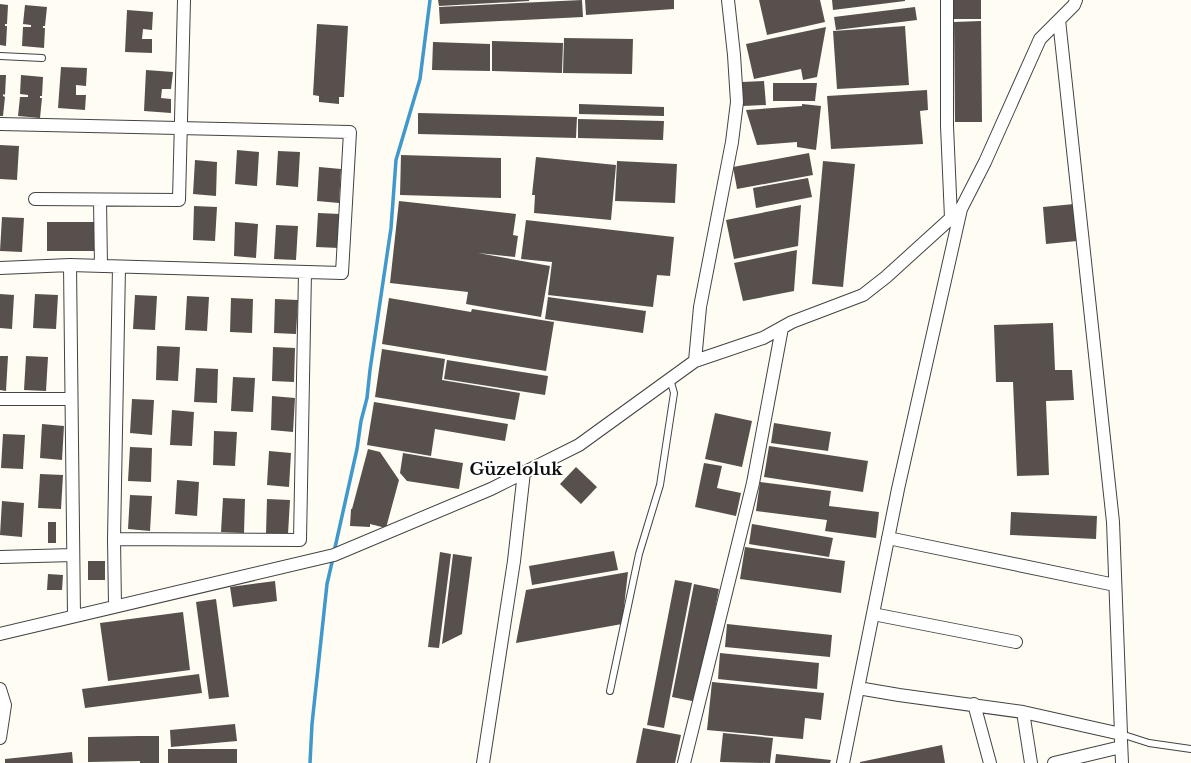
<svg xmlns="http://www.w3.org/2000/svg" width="1191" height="763" viewBox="0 0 1191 763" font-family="'Libre Baskerville',serif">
<rect width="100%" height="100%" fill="#fffcf3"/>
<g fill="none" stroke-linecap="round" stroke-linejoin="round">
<!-- stream -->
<path stroke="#4099cc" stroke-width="3.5" d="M334 552 357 449 361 421 367 398 370 370 391 228 396 160 420 79 430 0
M310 763 312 724 327 584 333 558"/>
</g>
<!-- building -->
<path fill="#58504c" d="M438 0H529V1L439 6Z
M582 0 583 17 440 24 439 7Z
M585 0H674V9L586 15Z
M759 0H820L825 22 767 35Z
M832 0H905V1L833 10Z
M954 0H981V19H954Z
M0 4 8 5 7 24H5V26H7L6 46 0 45Z
M25 5 47 7 45 26H43V28H45L44 48 22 46 23 27H31V25L23 24Z
M915 7 917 20 836 30 834 17Z
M127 10 153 12 152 30 143 29 142 39H152V53L125 52Z
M981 21 982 122H955L954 22Z
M317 24 348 26 344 97H339V104L319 102V96L313 95Z
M905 26 909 85 837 89 833 31Z
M826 27 817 77 803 80 801 69 754 79 746 44Z
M564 38 633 39 632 74 563 73Z
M492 41 563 43 562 73 492 71Z
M433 42 490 44V71L432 70Z
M61 67 87 68 86 86 76 85V95H86L85 110 58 108Z
M146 70 173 72 171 89H162L161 98 171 99V113L144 111Z
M0 75H6L5 95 3 94V96L5 97 3 116H0Z
M21 75 43 77 42 96H40V98H42L40 118 18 116 20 97H28V95L20 94Z
M764 81 766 105 743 106 742 82Z
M773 83H817L815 101H773Z
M927 90 928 110 920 111 923 144 831 149 827 96Z
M579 104 664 107V116L579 114Z
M802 104 821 106 816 150 797 147V142L757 145 746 110 802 106Z
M418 113 577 117 576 138 418 134Z
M578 119 664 121 663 140 578 138Z
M0 145 19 146 17 180 0 179Z
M237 150 259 152 257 186 235 184Z
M278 151 300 152 298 187 276 185Z
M809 153 813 175 737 189 733 167Z
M401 155 501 158V198L400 195Z
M536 157 616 165 611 220 534 213 535 195H532Z
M195 160 217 162 216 196 193 194Z
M617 161 677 164 675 203 615 201Z
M823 161 855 164 843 287 812 284Z
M319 167 341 169 339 203 317 201Z
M808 178 812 197 756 208 753 188Z
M399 201 516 214 513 235 518 236 515 257 478 253 550 266 541 317 466 304 468 292 390 283Z
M1074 204 1077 241 1046 244 1043 207Z
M801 205 798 246 734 259 726 220Z
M194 206 217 207 215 241 193 240Z
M318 213 340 214 339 248 316 247Z
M2 217 24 218 22 252 0 251Z
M526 220 674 237 670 276 657 275 653 307 548 295 552 262 521 259Z
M47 222H95V251H47Z
M235 222 258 224 256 258 234 256Z
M276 225 298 226 296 260 274 259Z
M797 250 794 291 743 301 734 263Z
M0 294 14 295 12 329 0 328Z
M35 294 58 295 56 329 33 328Z
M135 295 157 296 155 330 133 329Z
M187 296 209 297 207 331 185 330Z
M548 297 646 311 643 333 545 319Z
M231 298 253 299 252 333 230 332Z
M389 298 471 312 472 309 554 322 546 371 382 344Z
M275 299 298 300 296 334 274 333Z
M1053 323 1055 370H1072L1074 400 1046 401 1049 475 1017 476 1013 382H996L994 325Z
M157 346 180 347 178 381 156 380Z
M273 347 295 348 294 382 272 381Z
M382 349 445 359 442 380 520 393 515 420 375 397Z
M0 356H8L6 391 0 390Z
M26 356 48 357 46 391 24 390Z
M447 360 548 376 545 395 444 379Z
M196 368 218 369 217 403 194 402Z
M233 377 255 378 253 412 231 411Z
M272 396 295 398 293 432 271 430Z
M132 399 154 400 152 435 130 433Z
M374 402 508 424 505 441 435 429 431 456 367 445Z
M172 410 194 412 192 446 170 445Z
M715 413 752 421 742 467 705 459Z
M774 423 831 432 828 451 771 443Z
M42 424 64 426 62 460 40 458Z
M214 431 237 432 235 466 213 465Z
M3 434 25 435 23 469 1 468Z
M769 446 868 461 863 492 764 477Z
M130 447 152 448 151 482 128 481Z
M368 449 380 452 399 480 386 528 370 524V527L350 526 351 509H352Z
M269 451 291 453 289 487 267 485Z
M403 453 463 463 459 489 407 481 400 473Z
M704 463 722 466 717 488 741 493 736 516 695 507Z
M576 467 597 487 581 504 560 484Z
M40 474 63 475 61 509 38 508Z
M177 480 199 482 197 516 175 514Z
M760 482 831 491 829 506 879 512 876 538 825 531 827 520 756 511Z
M130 495 152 496 150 531 128 529Z
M223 498 245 499 244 533 221 532Z
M267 499 290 500 288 534 266 533Z
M2 501 24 503 22 537 0 535Z
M1011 512 1097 516 1096 539 1010 535Z
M48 522H56V543H48Z
M752 524 833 538 829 557 749 544Z
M745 547 845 561 841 593 740 579Z
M614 551 618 570 532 585 529 566Z
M440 552 451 554 439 648 428 647Z
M453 554 472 557 462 634 442 644Z
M88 561H105V580H88Z
M628 572 622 624 516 643 526 590Z
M48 574 63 575 62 590H47Z
M675 580 692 583 664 728 647 725Z
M275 581 277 601 233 607 230 587Z
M694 584 719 589 697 702 672 697Z
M216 599 229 697 209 699 196 602Z
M183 612 190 670 108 681 100 623Z
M727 624 832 635 830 657 725 647Z
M720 653 819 663 817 689 718 679Z
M199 674 202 693 85 708 82 689Z
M712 682 824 693 821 720 805 718 803 739 707 730Z
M235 724 237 741 171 747 170 730Z
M643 728 681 735 675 763H636Z
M723 733 773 738 770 763 720 762Z
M139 736H159V763H140V761L88 762V737Z
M942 745 945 763H860V762Z
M168 749H237V763H168Z
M72 752 73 763H5V759Z
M776 754 831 760 830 763H775Z"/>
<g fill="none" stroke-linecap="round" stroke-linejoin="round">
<!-- service casing -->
<g stroke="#434343" stroke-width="8">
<path id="service" d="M0 56 42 58
M610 691 639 554 660 485 674 393 670 379
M1121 734 1149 743 1191 749"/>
</g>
<!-- minor casing -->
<g stroke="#434343" stroke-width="14">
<path id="minor" d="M947 0V126L951 218
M0 124 350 132 342 273 70 265 0 268
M35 199 179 200 184 0
M100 200 101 266
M70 265 74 616
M119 267 114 539 300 540 305 272
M695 361 700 307 732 142 737 102 734 55 728 0
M0 399H71
M888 538 1115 585
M114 539 115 606
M0 557 73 555
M873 614 1016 642
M0 634 334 555 491 489 579 445 695 361 763 338 792 322 863 295 886 277 961 209 985 162 1040 39 1074 5 1076 0
M858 688 899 695 1023 712 1121 734 1113 522 1059 20
M0 689 5 705 0 738
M974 704 990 763
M1023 712 1031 763
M1121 740 1122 763
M483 763 514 561 524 472
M684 763 753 483 782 328
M843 763 898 489 961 209
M1054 763 1121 747"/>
</g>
<!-- service -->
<use href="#service" stroke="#fff" stroke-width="6"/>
<!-- minor -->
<use href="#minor" stroke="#fff" stroke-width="12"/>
</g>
<g text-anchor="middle" stroke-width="4" stroke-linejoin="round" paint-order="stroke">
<!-- district labels -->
<g font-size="17" font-weight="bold" fill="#101010" stroke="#fff">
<text x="516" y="475">Güzeloluk</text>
</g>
</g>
</svg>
